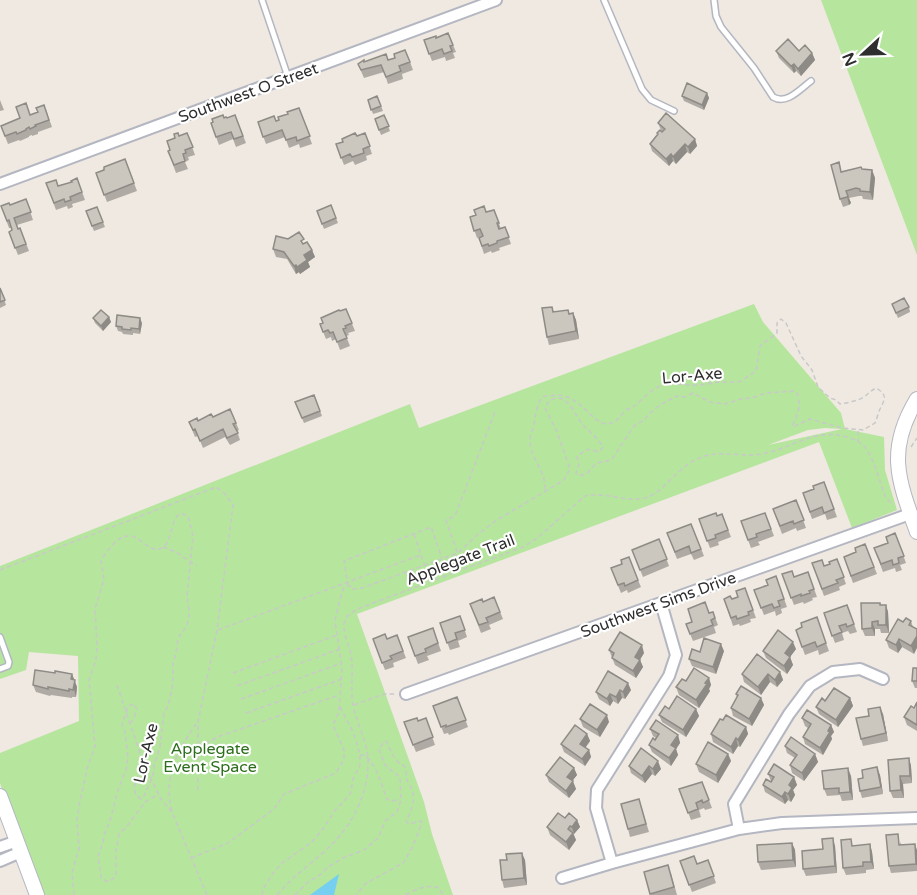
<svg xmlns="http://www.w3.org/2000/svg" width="917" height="895" viewBox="0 0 917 895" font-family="'Varela Round',sans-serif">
<rect width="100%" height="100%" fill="#efe9e1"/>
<!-- green -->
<path fill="#b6e59e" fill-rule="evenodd" d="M821 0H917V255Z
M754 304 763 322 841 413 845 429 884 437 885 470 897 510 852 528 819 442 357 614 424 802 432 834 453 895H39L0 783V753L79 721 78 656 29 652 26 670 0 679V566L410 404 419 428ZM825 428 842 429 768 445 808 430Z"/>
<!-- water -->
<path fill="#75cff0" d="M339 874 334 895H310Z"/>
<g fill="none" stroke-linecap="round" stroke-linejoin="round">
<!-- lane casing -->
<g stroke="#b4b7c1" stroke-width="8">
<path id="lane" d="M262 0 288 77
M604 0 642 89 651 100 674 111
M714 0 716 16 721 27 754 68 773 97C787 105 800 89 811 81
M0 637 9 662 8 666 0 669"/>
</g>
<!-- street casing -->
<g stroke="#b4b7c1" stroke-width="14">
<path id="street" d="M0 184 496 0
M406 694 910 514
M739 829 734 804 789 714 810 686 833 672 860 669 883 679
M0 847 17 841
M0 861 21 852
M612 863 596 808 597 790 669 676 676 655 661 603
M562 878 612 863 739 829 782 823 917 818"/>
</g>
<!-- secondary casing -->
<g stroke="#b4b7c1" stroke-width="16">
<path id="secondary" d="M917 399C886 450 898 480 917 532
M0 796 37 895"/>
</g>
<!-- path -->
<path stroke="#c9c9c9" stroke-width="1.5" stroke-dasharray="4.5 3" stroke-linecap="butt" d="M858 431V441
M911 447 917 438
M414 534 424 564
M163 547 176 552 197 566
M457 552 446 520 455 516 495 412
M0 570 216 487 225 494 233 505 217 630 198 722V791
M348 586 344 561 431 527 442 558
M218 630 421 555
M233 673 337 635
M117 685 143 762 161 799 172 812 207 895
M237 686 340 649
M241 699 342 663
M354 705 384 694H396
M246 713 342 679
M130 723 134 718 137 709 134 704 131 705 128 707 122 724 125 733 128 757 126 770 118 790 110 821 104 835 103 843 98 856 101 878 106 881H110L116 876V851L119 834 128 825 145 802 159 794
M360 755H364C378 766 381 784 387 799L390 801 400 800
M198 757 208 742 220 736 339 695
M172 811C163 776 177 752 196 724
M191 858 228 843 274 809 284 794 336 773 344 759V750L333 725 339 712 342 668 335 621 338 607 343 589 346 586H350L352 589 362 588 458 553 477 535 497 520 564 480 570 469 556 429 545 408C547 403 550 400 555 398 569 396 576 417 583 425 590 432 597 437 603 447L601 450 598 452C587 448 587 448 577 457L579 464 576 473 577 475C591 476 588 468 598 463 603 461 607 462 612 459L634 426 644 420 650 413 660 405 677 396 685 397 693 393 710 402 725 404 741 399 752 398 766 393 795 391C803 399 798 415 793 424V427L810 419 842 428 863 430 875 423C877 419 878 413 880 409 885 399 888 395 876 388 870 391 868 394 864 397 858 401 846 403 840 404L836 400 830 398 818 387 812 370 801 356 786 323 781 319 777 323V333L760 346 756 371C751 374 746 378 741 381 735 383 728 382 722 382 712 382 701 386 691 385 681 385 672 382 663 385 651 388 644 399 634 406 633 407 627 409 626 410 620 416 618 422 608 424 591 425 579 389 549 396 545 396 543 396 541 399 537 405 535 418 534 425 533 430 530 434 530 439 529 457 547 472 545 491
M74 895 72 873 79 848 77 820 79 806 87 769 95 746 89 680 96 660 97 645 95 609 104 579 101 561C106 552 117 536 128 536 135 535 140 541 145 544 149 547 154 550 159 549 177 545 167 505 188 516L193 536 187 596 189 610V619L186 627 178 638 176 653 173 663V678L172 689 168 706 164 713 160 747 154 765 153 776 144 796 141 799C125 789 143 774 143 762
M262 895 263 889 273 873 282 863 312 842 323 829 336 809 347 798 351 792 353 779 360 765V755L354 734 340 707
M277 895C292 877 311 864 328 848 353 825 369 793 368 759 367 740 357 724 353 706 350 689 354 672 351 655 349 645 343 634 344 624 345 615 353 612 360 608L523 547 536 539 585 496C605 491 628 504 648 497 664 491 678 468 695 460 717 448 739 458 762 454 794 448 815 426 850 438 856 440 861 443 865 447 876 462 879 482 886 498L891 503H894
M295 895 308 882 320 875 328 867 343 858 364 850 378 838 386 820 397 812 401 800 400 777 385 765 379 749 385 741 387 742C389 749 394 758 400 764 401 765 403 765 404 766 407 769 406 777 407 781 418 793 413 809 406 821L409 824 421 821 422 823 412 848 403 863 365 884 356 895
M406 895C415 889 429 884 439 888L443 895"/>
<!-- lane -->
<use href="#lane" stroke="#fff" stroke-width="5"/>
<!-- street -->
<use href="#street" stroke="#fff" stroke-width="10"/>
<!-- secondary -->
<use href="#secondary" stroke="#fff" stroke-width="14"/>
</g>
<!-- wall -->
<path fill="#afaba4" d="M448 33 456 52 453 53 455 58 446 61 445 57 432 61 424 40 436 38Z
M776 51 812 53 815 60 801 76 796 71 794 73 779 58Z
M388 60 410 62 413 70 402 74 403 79 388 84 384 72 364 78 358 64 364 62Z
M707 93 709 98 704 110 684 101 682 96Z
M377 96 383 111 373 114 368 100Z
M0 100 4 110 0 111Z
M44 105 52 127 38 132V134L32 136V135L29 136V137L20 141 19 140 8 144 1 126 38 112Z
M299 108 312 144 300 148 299 144 289 148 285 137 266 144 258 122 276 121Z
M235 115 246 143 236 147 233 139 219 145 211 123 224 118H227Z
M384 115 390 131 381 135 375 119Z
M658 123 695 139 697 146 690 154 687 152 676 164 673 161 669 166 652 151 650 144 657 135V133L663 132 661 130Z
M187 133 195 155 188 157 189 160 185 162 188 169 176 173 168 151 170 150 179 136Z
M365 133 372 154 366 156 367 160 355 165 353 161 344 165 336 144Z
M125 159 137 191 107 202 96 173Z
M862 169 872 170 875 178 873 200 863 199 862 196H859L849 198 851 203 849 205 843 207 840 199 842 172Z
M77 178 85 200 72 204 73 207 68 209 67 206 56 210 46 183 58 186 72 182Z
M26 199 33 220 17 225 18 229 20 228 29 251 18 255 9 232 12 231 11 228H9L1 206 10 205Z
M331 205 338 223 324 229 317 211Z
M97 207 105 227 94 231 86 211Z
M494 210 501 229 505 227 511 244 499 248 500 250 492 253 491 251 484 254 479 238 483 236 477 238 470 217Z
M305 243 312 250 315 257 308 262 310 267 300 274 299 272 296 274 287 259 276 257 273 249Z
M0 288 6 305 0 308Z
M892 304 909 307 910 312 898 318Z
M552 307 554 312 568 310 569 314 573 313 576 320 579 339 549 345 547 337Z
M346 309 355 331 348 333 349 335 346 336 350 346 340 350 336 339 332 341 331 337 326 339 320 324 340 311Z
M109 317 111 322 103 331 95 323 93 318Z
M142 323 140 334 133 333V335L123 334 122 332 118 331 116 326Z
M314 395 322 416 304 423 295 402Z
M213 417 236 423 239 430 237 431 240 440 230 445 225 437 203 448 198 436 195 437 189 422Z
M824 482 837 517 827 520 825 514 812 519 803 493 814 489Z
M796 500 806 528 797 531 796 528 782 534 773 509Z
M765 513 774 536 758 542 760 545 751 548 741 521Z
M722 514 731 537 718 542 719 545 710 548 699 519 717 516Z
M691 524 704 556 694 560 691 554 677 559 667 533Z
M895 533 906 563 900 565 902 570 896 572 895 568 883 572 874 548 888 543Z
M659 539 669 566 643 577 632 550Z
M865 544 877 574 853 583 844 557 856 552Z
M837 559 846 584 839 587 840 590 824 596 812 563 824 566 830 564Z
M611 568 638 580 641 587 628 593 627 590 621 593Z
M808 572 817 597 812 598 813 600 804 604 803 602 794 605 782 574 794 577Z
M776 576 787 607 781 609 782 613 776 616 775 611 764 615 754 590 768 585Z
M745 588 756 618 750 619 751 622 740 626 739 624 733 626 724 599H732L738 597Z
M494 597 503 619 489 625 491 629 481 633 470 604 483 602Z
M880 603 881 605H886L888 612 889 633H881L880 629H875V636H865L862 629Z
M847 605 857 632 850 634 848 631 842 633 844 640 835 643 824 613Z
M713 612 718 625 714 627 716 633 693 641 686 624Z
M460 616 467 637 458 641 460 647 450 650 440 623Z
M911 621 913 627 914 654 902 647 898 653 889 648 886 640 903 622Z
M433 628 441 651 427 656 429 660 418 664 408 637Z
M796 630 826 643 829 651 819 655 818 650 805 655Z
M397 635 406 658 393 663 394 667 385 670 373 639H387Z
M796 649 790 657 793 665 787 674 766 658 763 651Z
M609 650 644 653 640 660 643 667 636 678 615 665Z
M724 651 716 674 692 666 689 659 700 652Z
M917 668V688H915L912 681Z
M780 672 783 680 777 687 770 682 761 695 744 682 742 674Z
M55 673 72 674 77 687 76 697H72V698L51 695 50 696 36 692 33 685Z
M709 678 711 685 709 689 710 691 699 708 679 695 676 687 686 681Z
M631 690 625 699 622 698 618 704 613 701 610 706 599 699 596 692Z
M736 694 761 698 764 705 752 726 733 716 731 708 737 697Z
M457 697 468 727 449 735 448 733 444 734 433 706Z
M850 698 853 706 838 727 819 714 816 707 825 701Z
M917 702V731L907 725 904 717 914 708Z
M669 709H696L699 716 686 737 662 722 659 715Z
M883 714 888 741 863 746 861 739Z
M426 718 435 745 416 752 404 722 418 721Z
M802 718 831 725 834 732 831 736 832 739 823 755 805 744 803 737 808 728 805 726Z
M580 719 609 722 600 737 583 727Z
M723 720 746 727 748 734 740 747 738 746 733 754 713 742 711 734Z
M650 729 678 735 680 743 676 749 678 755 671 766 652 752 649 745 656 738 653 736Z
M587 734 590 741 585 748 589 750 591 757 585 766 564 752 561 744Z
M785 746 815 754 818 762 804 781 792 773 790 765 795 758 787 753Z
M641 748 661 769 655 776 652 774 645 783 631 773 629 766Z
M728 754 731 761 718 783 699 772 696 764Z
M909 758 911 766 912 783 903 784 904 798H893L890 791Z
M574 768 577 775 572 781 576 789 569 798 549 782 546 775Z
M768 774 794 777 797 785 793 790 795 795 791 802 788 800 785 804 765 792 763 785 771 781Z
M880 775 883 794 862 798 860 791Z
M851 776 853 800 842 801 840 795 827 796 824 789Z
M702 782 712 808 705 810 704 808 699 810 701 817 691 820 679 789Z
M639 799 649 832 630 837 628 829Z
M565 818 577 820 580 827 574 834 573 833 576 840 569 850 550 835 547 827Z
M901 842V845L917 850V871L891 873 889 866Z
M792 843 795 850 796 867 761 870 758 862Z
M870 844 872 852 874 869 866 870V873L846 875 843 868 854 846Z
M835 846 837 873 806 876 803 869 823 849Z
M507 860H525L527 885 504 888 502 880Z
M708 860 716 883 692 892 680 861 697 864Z
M644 872 671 873 677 895H651Z"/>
<!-- shaded-wall -->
<path fill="#8e8b86" d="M812 53 815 60 801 76 798 69Z
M794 64 796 71 794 73 791 66Z
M707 93 709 98 704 110 702 105Z
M695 139 697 146 690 154 688 147Z
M685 144 687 152 676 164 673 157Z
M671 154 673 161 669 166 666 159Z
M872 170 875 178 873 200 870 192Z
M846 191 851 203 849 205 847 197Z
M312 250 315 257 308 262 310 267 300 274 297 267 304 255Z
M296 265 299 272 296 274 294 266Z
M573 313 576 320 579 339 576 331Z
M109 317 111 322 103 331 101 326Z
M140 318 142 323 140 334 139 329Z
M886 605 888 612 889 633 886 625Z
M872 622 875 629V636L872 628Z
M917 636V648L914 654 911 646Z
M899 639 902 647 898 653 896 645Z
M793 642 796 649 787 661 785 653Z
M721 644 724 651 716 674 713 667Z
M642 645 644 653 637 664 635 657Z
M790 657 793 665 787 674 784 666Z
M640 660 643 667 636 678 633 671Z
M780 672 783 680 777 687 775 680Z
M72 674 77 687 76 697 71 679Z
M768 674 770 682 761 695 758 687Z
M709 678 711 685 709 689 710 691 699 708 696 700Z
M628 683 631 690 625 699 623 692Z
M620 690 622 698 618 704 616 697Z
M610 694 613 701 610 706 607 699Z
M761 698 764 705 752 726 749 719Z
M850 698 853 706 838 727 836 720Z
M880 707 883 714 888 741 886 733Z
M696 709 699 716 686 737 683 730Z
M607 715 609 722 600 737 597 730Z
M831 725 834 732 831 736 832 739 823 755 820 748Z
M746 727 748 734 740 747 738 740Z
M587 734 590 741 583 751 580 744Z
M678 735 680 743 676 749 678 755 671 766 669 758 671 745Z
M736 738 738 746 733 754 731 747Z
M589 750 591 757 585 766 582 759Z
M728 754 731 761 718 783 716 775Z
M815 754 818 762 804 781 802 773Z
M909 758 911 766 912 783 910 776Z
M658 761 661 769 655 776 653 769Z
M649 766 652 774 645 783 642 776Z
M877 767 880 775 883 794 881 787Z
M574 768 577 775 570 784 567 777Z
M848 768 851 776 853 800 850 792Z
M900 776 903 784 904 798 901 790Z
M794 777 797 785 793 790 795 795 791 802 788 794 789 785Z
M573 781 576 789 569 798 566 791Z
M785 792 788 800 785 804 782 797Z
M577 820 580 827 574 834 572 827Z
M573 833 576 840 569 850 566 842Z
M833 838 835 846 837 873 835 866Z
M792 843 795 850 796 867 793 860Z
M870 844 872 852 874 869 871 862Z
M915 844 917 850V866L916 864Z
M522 853 525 860 527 885 524 878Z"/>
<!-- building -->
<path fill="#cbc7bf" stroke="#8e8b86" stroke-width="1.5" d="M448 33 453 45 450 46 452 51 444 54 442 49 429 54 424 40 436 36V38Z
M788 39 799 51 805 45 812 53 798 69 794 64 791 66 776 51Z
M405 50 410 62 399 66 401 71 386 77 381 65 361 70 358 64 364 60V62L386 54 388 60 395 58 394 54Z
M687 83 707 93 702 105 682 96Z
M377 96 381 106 371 110 368 100Z
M26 103 30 115 38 112 36 108 44 105 49 120 35 125 36 126 30 129 29 127 26 129V130L17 134 16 132 5 136 1 126 20 118 16 107Z
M299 108 310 136 297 141 296 137 286 140 282 130 263 137 258 122 274 116 276 121 279 120 278 117 288 114 287 112Z
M666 113 695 139 688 147 685 144 673 157 671 154 666 159 650 144 658 134 657 133 660 130 662 132 665 129 658 123Z
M223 115 224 118 226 117 227 118 235 115 243 136 234 139 231 132 216 137 211 123 213 122 212 119Z
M384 115 389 126 379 130 375 119Z
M178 133 179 136 187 133 193 147 185 150 186 153 183 154 185 161 174 165 168 151 170 150 167 141 175 138 174 134Z
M355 133 357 136 365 133 370 146 363 149 364 153 352 157 350 154 341 158 336 144 343 142 342 139Z
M125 159 134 183 104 195 96 173 104 170V167Z
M839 162 841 172 861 167 862 169 872 170 870 192 860 191V189L856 188 846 191 848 196 847 197 840 199 831 165Z
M77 178 82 192 70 197 71 200 65 202 64 199 54 203 46 183 56 180 58 186 72 182 71 181Z
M26 199 31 212 14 218 18 229 20 228 26 244 15 248 9 232 12 230 9 220 7 221 1 206 9 203 10 205Z
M331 205 336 218 322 224 317 211Z
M484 206 486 212 494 210 499 223H497L499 229 505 227 509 237 497 241V243L489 246 488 244 482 246 479 238 483 236 480 229 474 231 470 217 476 215 474 210Z
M97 207 103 222 92 226 86 211Z
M299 232 304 239 301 241 303 244 307 242 312 250 304 255 307 260 297 267 296 265 294 266 284 252 273 249 276 236 288 239Z
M0 288 5 300 0 302Z
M904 298 909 307 896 313 892 304Z
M552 307 553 312 568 310 569 314 573 313 576 331 547 337 542 308Z
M346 309 352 323 345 326 346 328 343 329 347 338 337 342 333 332 330 333 328 330 323 332 320 324 323 323 321 318 339 310 340 311Z
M101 310 109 317 101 326 93 318Z
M117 315 140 318 139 329 131 328V330L122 329V327L116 326Z
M314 395 320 411 302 418 295 402Z
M230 409 236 423 233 424 238 433 227 438 223 429 200 441 195 429 193 430 189 422 197 418 198 421 211 414 213 417Z
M824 482 834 509 824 513 822 507 810 512 803 493 814 489 813 486Z
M796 500 804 520 794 524 793 521 780 526 773 509Z
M716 513 717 516 722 514 728 530 715 535 716 538 707 541 699 519Z
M765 513 771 529 756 534 757 537 748 540 741 521Z
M691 524 701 549 691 553 689 546 675 552 667 533Z
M895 533 904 556 898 558 899 563 893 565 892 560 881 564 874 548 888 543 886 537Z
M659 539 667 559 640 570 632 550Z
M865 544 874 567 851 576 844 557 856 552 855 548Z
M629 557 638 580 625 586 624 583 618 585 611 568 622 564 621 560Z
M837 559 844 577 836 580 838 583 822 589 812 563 822 560 824 566 830 564 829 562Z
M792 571 794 577 808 572 814 589 809 591 810 593 801 596V594L791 598 782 574Z
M776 576 784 599 778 601 780 606 774 608 772 604 761 608 754 590 768 585 766 580Z
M745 588 753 610 748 612 749 615 737 619 736 616 731 618 724 599 730 596 732 599 738 597 736 591Z
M494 597 500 612 486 618 488 622 479 625 470 604 482 599 483 602Z
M705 602 709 613 713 612 715 618 711 620 713 625 690 634 686 624 692 622 688 609Z
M861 603H880V605H886V625H878V621L872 622V628L862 629Z
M847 605 854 624 847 627 846 624 839 626 842 632 832 636 824 613Z
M460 616 465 630 455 633 457 639 447 643 440 623Z
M817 617 826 643 817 647 815 642 802 647 796 630 802 627 801 623Z
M906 618 911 621 909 625 917 629V636L911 646 899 639 896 645 886 640 898 619 903 622Z
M433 628 438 643 425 649 426 652 415 656 408 637Z
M778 630 793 642 785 653 790 657 784 666 763 651Z
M620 632 642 645 635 657 640 660 633 671 612 658 614 653 609 650Z
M385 634 387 639 397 635 403 651 390 656 392 659 382 663 373 639Z
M704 638 721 644 713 667 689 659 692 649 700 652Z
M757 654 780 672 775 680 768 674 758 687 742 674Z
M694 668 709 678 705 683 707 684 696 700 676 687 682 679 686 681Z
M913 668H917V681H912Z
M35 670 55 673V671L72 674 71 679 75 680 73 690 69 689V691L48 687V689L33 685Z
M608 671 628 683 623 692 620 690 616 697 610 694 607 699 596 692Z
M741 686 761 698 749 719 731 708 738 695 736 694Z
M834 688 850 698 836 720 816 707 822 698 825 701Z
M677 696 696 709 683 730 659 715 665 706 669 709Z
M457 697 466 720 446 727V725L441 727 433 706Z
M917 702V725L904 717 911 706 914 708Z
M590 704 607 715 597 730 580 719Z
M880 707 886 733 861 739 856 718 869 716 868 709Z
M807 710 831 725 828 731 830 732 820 748 803 737 811 724 802 718Z
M726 715 746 727 738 740 736 738 731 747 711 734 720 719 723 720Z
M417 718 418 721 426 718 433 737 413 745 404 722Z
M656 720 678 735 671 745 676 748 669 758 649 745 653 738 655 740 659 734 650 729Z
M575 725 587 734 580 744 589 750 582 759 561 744Z
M791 737 815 754 802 773 790 765 797 755 785 746Z
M708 742 728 754 716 775 696 764Z
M641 748 658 761 653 769 649 766 642 776 629 766Z
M560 757 574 768 567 777 573 781 566 791 546 775Z
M909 758 910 776H900L901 790 890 791 888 760Z
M774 764 794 777 789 785 792 788 788 794 785 792 782 797 763 785 766 779 771 782 774 777 768 774Z
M877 767 881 787 860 791 858 779 863 778 862 770Z
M848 768 850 792 839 793V788L824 789 822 771Z
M702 782 709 800 703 803 702 800 696 803 698 809 688 813 679 789Z
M639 799 646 824 628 829 621 804Z
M558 813 565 818 569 813 577 820 572 827 570 826 568 829 573 833 566 842 547 827Z
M898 834 899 845 915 844 916 864 889 866 886 835Z
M833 838 835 866 803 869 802 851 823 849 822 839Z
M851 839 852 846 870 844 871 862H863V866L843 868 841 840Z
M792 843 793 860 758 862 757 845Z
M522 853 524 878 502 880 500 860H507L506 854Z
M694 856 697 864 708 860 714 876 689 885 680 861Z
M668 865 674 887 650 894 644 872Z"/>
<g text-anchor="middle" stroke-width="4.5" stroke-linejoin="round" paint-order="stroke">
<!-- street labels -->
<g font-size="16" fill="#2e2e2e" stroke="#fff">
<text transform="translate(248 92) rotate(-20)" y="6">Southwest O Street</text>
<text transform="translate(692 375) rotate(-5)" y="6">Lor-Axe</text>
<text transform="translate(460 559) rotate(-21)" y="6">Applegate Trail</text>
<text transform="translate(658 604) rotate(-20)" y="6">Southwest Sims Drive</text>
<text transform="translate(145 753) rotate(-77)" y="6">Lor-Axe</text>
</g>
<!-- park labels -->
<g font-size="16" fill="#2c6e1b" stroke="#fff">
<text x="210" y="754">Applegate<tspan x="210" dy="18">Event Space</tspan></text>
</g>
</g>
<!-- north arrow -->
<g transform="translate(863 54) rotate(248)" stroke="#ffffff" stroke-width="4.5" paint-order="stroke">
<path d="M0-4.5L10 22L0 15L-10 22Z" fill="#2e2e2e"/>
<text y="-9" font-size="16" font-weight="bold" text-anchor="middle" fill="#2e2e2e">N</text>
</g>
</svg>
